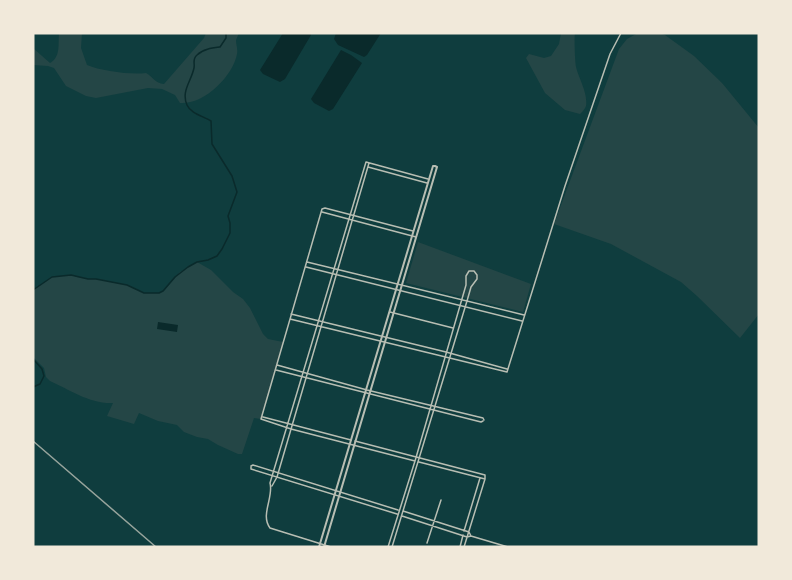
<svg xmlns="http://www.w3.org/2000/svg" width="792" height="580" viewBox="0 0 792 580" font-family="Mulish,sans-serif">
<rect width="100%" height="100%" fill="#0f3d3e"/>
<!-- green -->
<path fill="#244646" d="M59 33H82L81 48 87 65C101 71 131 75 146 73 153 77 155 83 164 84L204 38 206 33H239L236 40C236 45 238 49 237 54 233 76 204 105 180 103L175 95 162 89 148 88 96 98 86 96 66 86 54 68 48 66 33 65V48L50 63C61 57 58 44 59 33Z
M561 33H575C574 38 575 62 576 67 579 79 588 93 586 106 585 109 583 111 580 114L565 110 545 93 526 58 529 54 544 58 551 56 559 44Z
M638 33H660L665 35 694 56 722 83 759 128V314L740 338 697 296 681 282 611 244 554 224 619 49 627 39Z
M418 242 531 284 523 312 406 283Z
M197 262 211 270 233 292 243 299 250 308 263 334 268 339 283 342 261 419 254 418 242 454H238L218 445 208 439 197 437 184 432 177 425 158 421 139 413 134 424 107 416 113 403C90 404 70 390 50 381L46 377 44 368 33 357V290L52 277 71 275 77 277 88 279H96L127 285 144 293H159L164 291 180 272Z"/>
<!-- water -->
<path fill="#0a2a2b" d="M283 33H310L311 35 285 79 280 82 263 74 260 70Z
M336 33H381L367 55 364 57 338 45 334 39Z
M341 50 351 55 362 63 333 109 329 111 314 103 311 99Z
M158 322 178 325 177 332 157 329Z"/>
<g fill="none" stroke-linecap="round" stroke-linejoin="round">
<!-- stream -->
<path stroke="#0a2a2b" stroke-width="1.5" d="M33 290 52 277 71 275 88 279H96L127 285 144 293H159L163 291 175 277 188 267 197 262 208 260 217 256 222 249 230 233V223L228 216 237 192 232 176 212 144 211 121C203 116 191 114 187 105 181 91 191 82 194 68 195 63 192 59 197 55 203 49 212 48 220 47L226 38V33
M33 359 42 369 44 376 40 384 33 387"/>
<!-- minor -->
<path stroke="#b8beb3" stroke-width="1.5" d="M368 167 427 183
M322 212 416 237
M413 231 325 208 322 209 261 419 291 429 415 461
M307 262 524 315
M306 267 522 321
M390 312 453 328
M291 314 446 352 507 369
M290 319 507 372 565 186 610 54 621 33
M277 365 367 390 483 418 484 420
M276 370 481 422 483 421
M263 417 351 440
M355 441 485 475V479L464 547
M419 462 485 479
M251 466 253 465 398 510
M251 467V469L397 514
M272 486 277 477 369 163
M403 511 469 532 471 536
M402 516 467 537 471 536 508 547
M464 531 480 478
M427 543 441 500
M331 547 270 528C260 515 274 497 270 483L366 162 428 179
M388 547 415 461 466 285V276L469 271H474L477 275V279L471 287 467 301 392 547
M460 547 463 535"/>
<!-- tertiary -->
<path stroke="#b8beb3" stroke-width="2" d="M319 547 433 166H435
M324 547 437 167 435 166"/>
<!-- rail -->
<path stroke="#97a49c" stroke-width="1.5" d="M33 441 156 547"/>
</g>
<!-- border -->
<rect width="792" height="580" fill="none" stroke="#f1e9da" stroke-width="69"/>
</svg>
